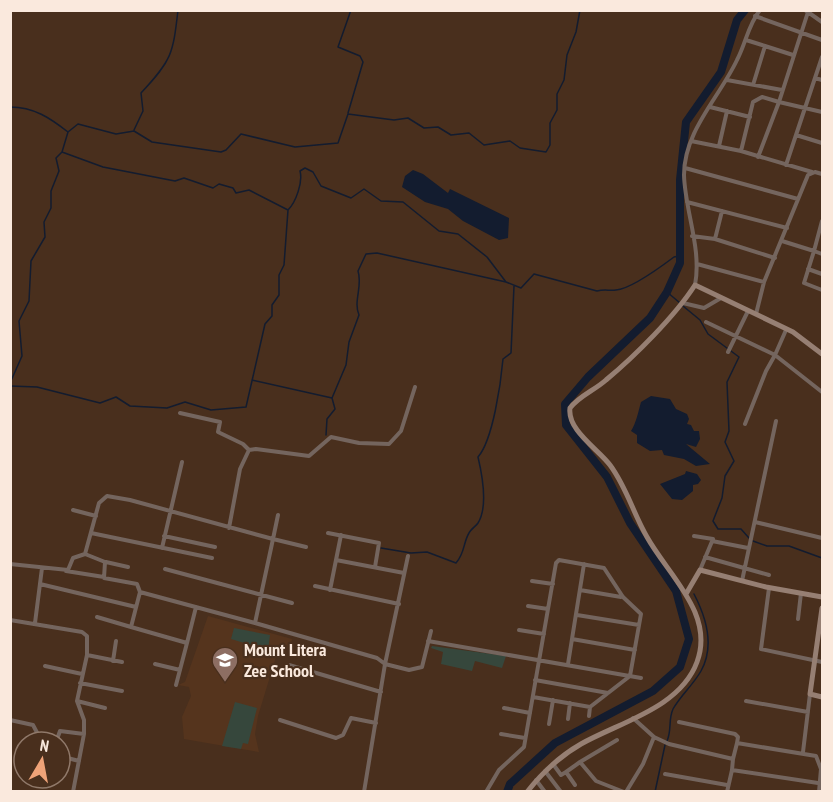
<svg xmlns="http://www.w3.org/2000/svg" width="833" height="802" viewBox="0 0 833 802" font-family="'PT Sans Narrow',sans-serif">
<rect width="100%" height="100%" fill="#492f1d"/>
<!-- built -->
<path fill="#55341d" d="M208 616 292 639 290 649 279 647 258 716 255 734 259 752 184 739 182 717 191 696 189 687 178 685 185 682Z"/>
<!-- green -->
<path fill="#36473c" d="M234 628 270 635 268 650 231 639Z
M432 646 506 656 502 668 475 661 472 671 441 664 443 652 431 648Z
M235 702 257 708 248 744 243 743 241 749 222 746Z"/>
<!-- water -->
<path fill="#131c2f" d="M413 170 423 174 448 193 450 189 509 218 508 238 499 240 463 221 448 209 425 202 402 187 405 176Z
M651 396 670 399 676 409 687 414 689 419 687 424 691 425 694 431H699L700 439 696 447 686 444 710 464 696 466 684 459 664 455 662 450 650 451 637 443V435L631 431C636 423 638 413 641 402Z
M686 471 697 474 701 480 698 484 693 485V491L682 500 672 499 660 484 685 474Z"/>
<g fill="none" stroke-linecap="round" stroke-linejoin="round">
<!-- stream -->
<path stroke="#131c2f" stroke-width="1.5" d="M10 107C34 107 50 118 68 132L78 124 116 134 134 131 152 142 221 152 226 150 241 134 295 147 338 143 348 114 394 120 408 118 424 128 438 127 451 135 469 133 484 145 510 141 520 148 546 152 550 145V123L557 110V94L564 80 567 55 576 32 580 10
M348 113 363 62 360 56 338 47 351 10
M134 130 143 111 141 93C172 60 173 54 178 10
M68 132 62 152 103 167 175 181 184 178 213 188 219 184 233 188 236 193 249 190 288 210C296 202 303 182 300 171L305 168 313 172 321 186 351 198 364 189 381 201 403 202 439 231 458 234 487 257 506 282 521 288 534 274 597 291C605 289 609 291 616 290 631 289 662 266 674 257L679 256
M667 292 680 303
M683 306 700 320 708 334 739 357 727 382 729 431 725 442 734 461 725 476 722 498 713 521 718 529H741L749 538
M252 380 332 398 335 409 327 419 326 435
M10 383 22 356 19 321 29 301 31 261 45 237 44 222 51 208V191L59 171 56 158 62 152
M10 386 37 387 100 403 116 397 130 406 167 408 185 402 211 410 246 407 265 324 272 316V305L279 295V275L284 265 288 210
M332 398 346 365 349 342 359 315C353 301 363 286 358 271L366 254 377 253 506 282
M753 541 767 546H789L822 558
M381 548 411 553 427 552 456 563C465 553 463 543 469 533 471 529 476 526 478 523 488 507 482 474 478 457 493 440 501 382 503 359L511 353 514 286
M667 741C672 730 668 720 673 709 681 695 693 685 701 671 715 646 706 617 694 594
M655 792 665 745"/>
<!-- river -->
<path stroke="#131c2f" stroke-width="8" d="M507 792 510 784 555 743 653 691 680 667 689 639 676 591 630 523 607 477 566 425 565 404 588 377 650 318 667 292 680 263V180L686 122 721 72 737 20 745 10"/>
<!-- street -->
<path stroke="#74655e" stroke-width="4" d="M805 10 822 22
M808 12 779 102 822 112
M755 16 822 40
M746 40 765 46
M815 78 822 80
M727 80 782 90
M753 85 765 46 793 55
M710 107 750 117
M796 135 822 143
M691 141 741 151 812 172
M719 146 727 111
M741 151 753 102 762 97 779 102 758 157
M786 165 822 57
M685 168 798 199
M687 202 787 228
M822 221 814 251 822 254
M692 236 715 239 775 258
M715 239 722 211
M782 241 814 251 804 283 822 290
M697 264 764 282
M808 269 822 274
M695 285C702 249 685 211 684 175 684 131 719 98 737 60 746 43 748 25 760 10
M683 303 704 308 721 298
M756 314 764 282 808 175 815 172 822 174
M706 322 775 355 766 371 745 424
M786 330 775 355 822 392
M728 352 748 311
M180 413 220 422 218 432 243 444 249 450
M73 510 96 516
M278 515 273 539 306 547
M755 522 822 538
M229 528 240 469 249 450 256 449 309 456 331 437 359 443 389 444 401 431 415 387
M91 533 212 558
M328 533 379 543 375 567
M164 536 215 547
M694 536 713 539 700 570
M712 541 748 548
M162 548 182 462
M85 554 105 562 104 578 137 584 140 592 255 623
M408 556 385 664 409 670 422 667 431 631
M705 557 769 575
M336 560 404 573
M106 562 128 567
M10 564 68 570 73 558 85 554 99 503 107 496 130 500 273 539 255 623 377 658 385 664 364 792
M165 569 292 603
M66 571 104 577
M532 581 553 584
M742 581 776 421
M40 584 136 607
M315 586 399 604
M769 588 761 649 822 662
M330 590 341 535
M580 590 621 597
M140 592 131 627 187 643 196 607
M528 606 548 609
M577 615 639 625
M97 617 131 627
M798 619 801 593
M10 620 82 632 87 636V655L77 701 84 720V734L73 792
M35 623 42 568
M519 630 544 634
M572 639 635 650
M428 641 641 678
M87 655 122 662
M113 661 116 641
M155 664 180 670
M568 664 584 564
M289 665 381 692
M45 666 82 674
M535 680 608 693
M80 683 122 691
M176 685 187 643
M533 697 590 707
M77 701 105 708
M746 701 808 712
M504 708 530 713
M633 718 654 737 669 744 733 759 732 770 818 783
M568 719 570 703
M10 720 33 725 42 742
M280 720 336 738 343 735 351 718 376 723
M679 722 735 734 738 737 737 743 816 756 821 769 819 792
M549 724 553 700
M501 734 525 738
M56 742 60 731 84 734
M803 752 810 694
M60 756 79 761
M733 759 737 743
M580 762 617 740
M553 764 561 775 566 772 575 785
M545 771 561 792
M566 772 580 762 596 781 624 792
M665 774 727 785
M536 780 545 792
M486 792 499 770 524 747 556 563 559 560 604 568 623 597 641 614 630 676 590 707 589 716
M626 792 643 764 654 737
M727 792 732 770"/>
<!-- secondary -->
<path stroke="#967f73" stroke-width="5" d="M686 594 700 570 766 587 822 597
M822 608 810 694 822 697
M527 792C542 773 560 756 581 744 620 722 680 708 697 662 715 614 668 575 647 537 633 513 627 488 610 465 598 449 567 430 570 408 579 396 595 390 606 380 635 356 675 316 695 285L793 332 822 354"/>
</g>
<!-- icons -->
<defs>
<g id="school-pin" transform="scale(1.35)"><path d="M0 17L-7.5 6A9.5 9.5 0 1 1 7.5 6Z" fill="#8d6e63" stroke="#492f1d"/><path d="M0-5L7-2L0 1L-7-2ZM-4 1L0 2.5L4 1V4Q0 6-4 4Z" fill="#fff"/></g>
</defs>
<g fill-rule="evenodd">
<use href="#school-pin" x="225" y="660"/>
</g>
<g text-anchor="middle" stroke-width="4.5" stroke-linejoin="round" paint-order="stroke">
<!-- poi labels -->
<g font-size="18" font-weight="bold" fill="#fae9dd" stroke="#492f1d" text-anchor="start">
<text x="244" y="656">Mount Litera<tspan x="244" dy="21">Zee School</tspan></text>
</g>
</g>
<!-- border -->
<rect width="833" height="802" fill="none" stroke="#fae9dd" stroke-width="24"/>
<!-- north arrow -->
<g transform="translate(42 760) rotate(10)"><circle r="28" fill="#492f1d" stroke="#90796a" stroke-width="1.5"/>
<path d="M0-4.5L10 22L0 15L-10 22Z" fill="#efa378"/>
<text y="-9" font-size="16" font-weight="bold" text-anchor="middle" fill="#fae9dd">N</text>
</g>
</svg>
